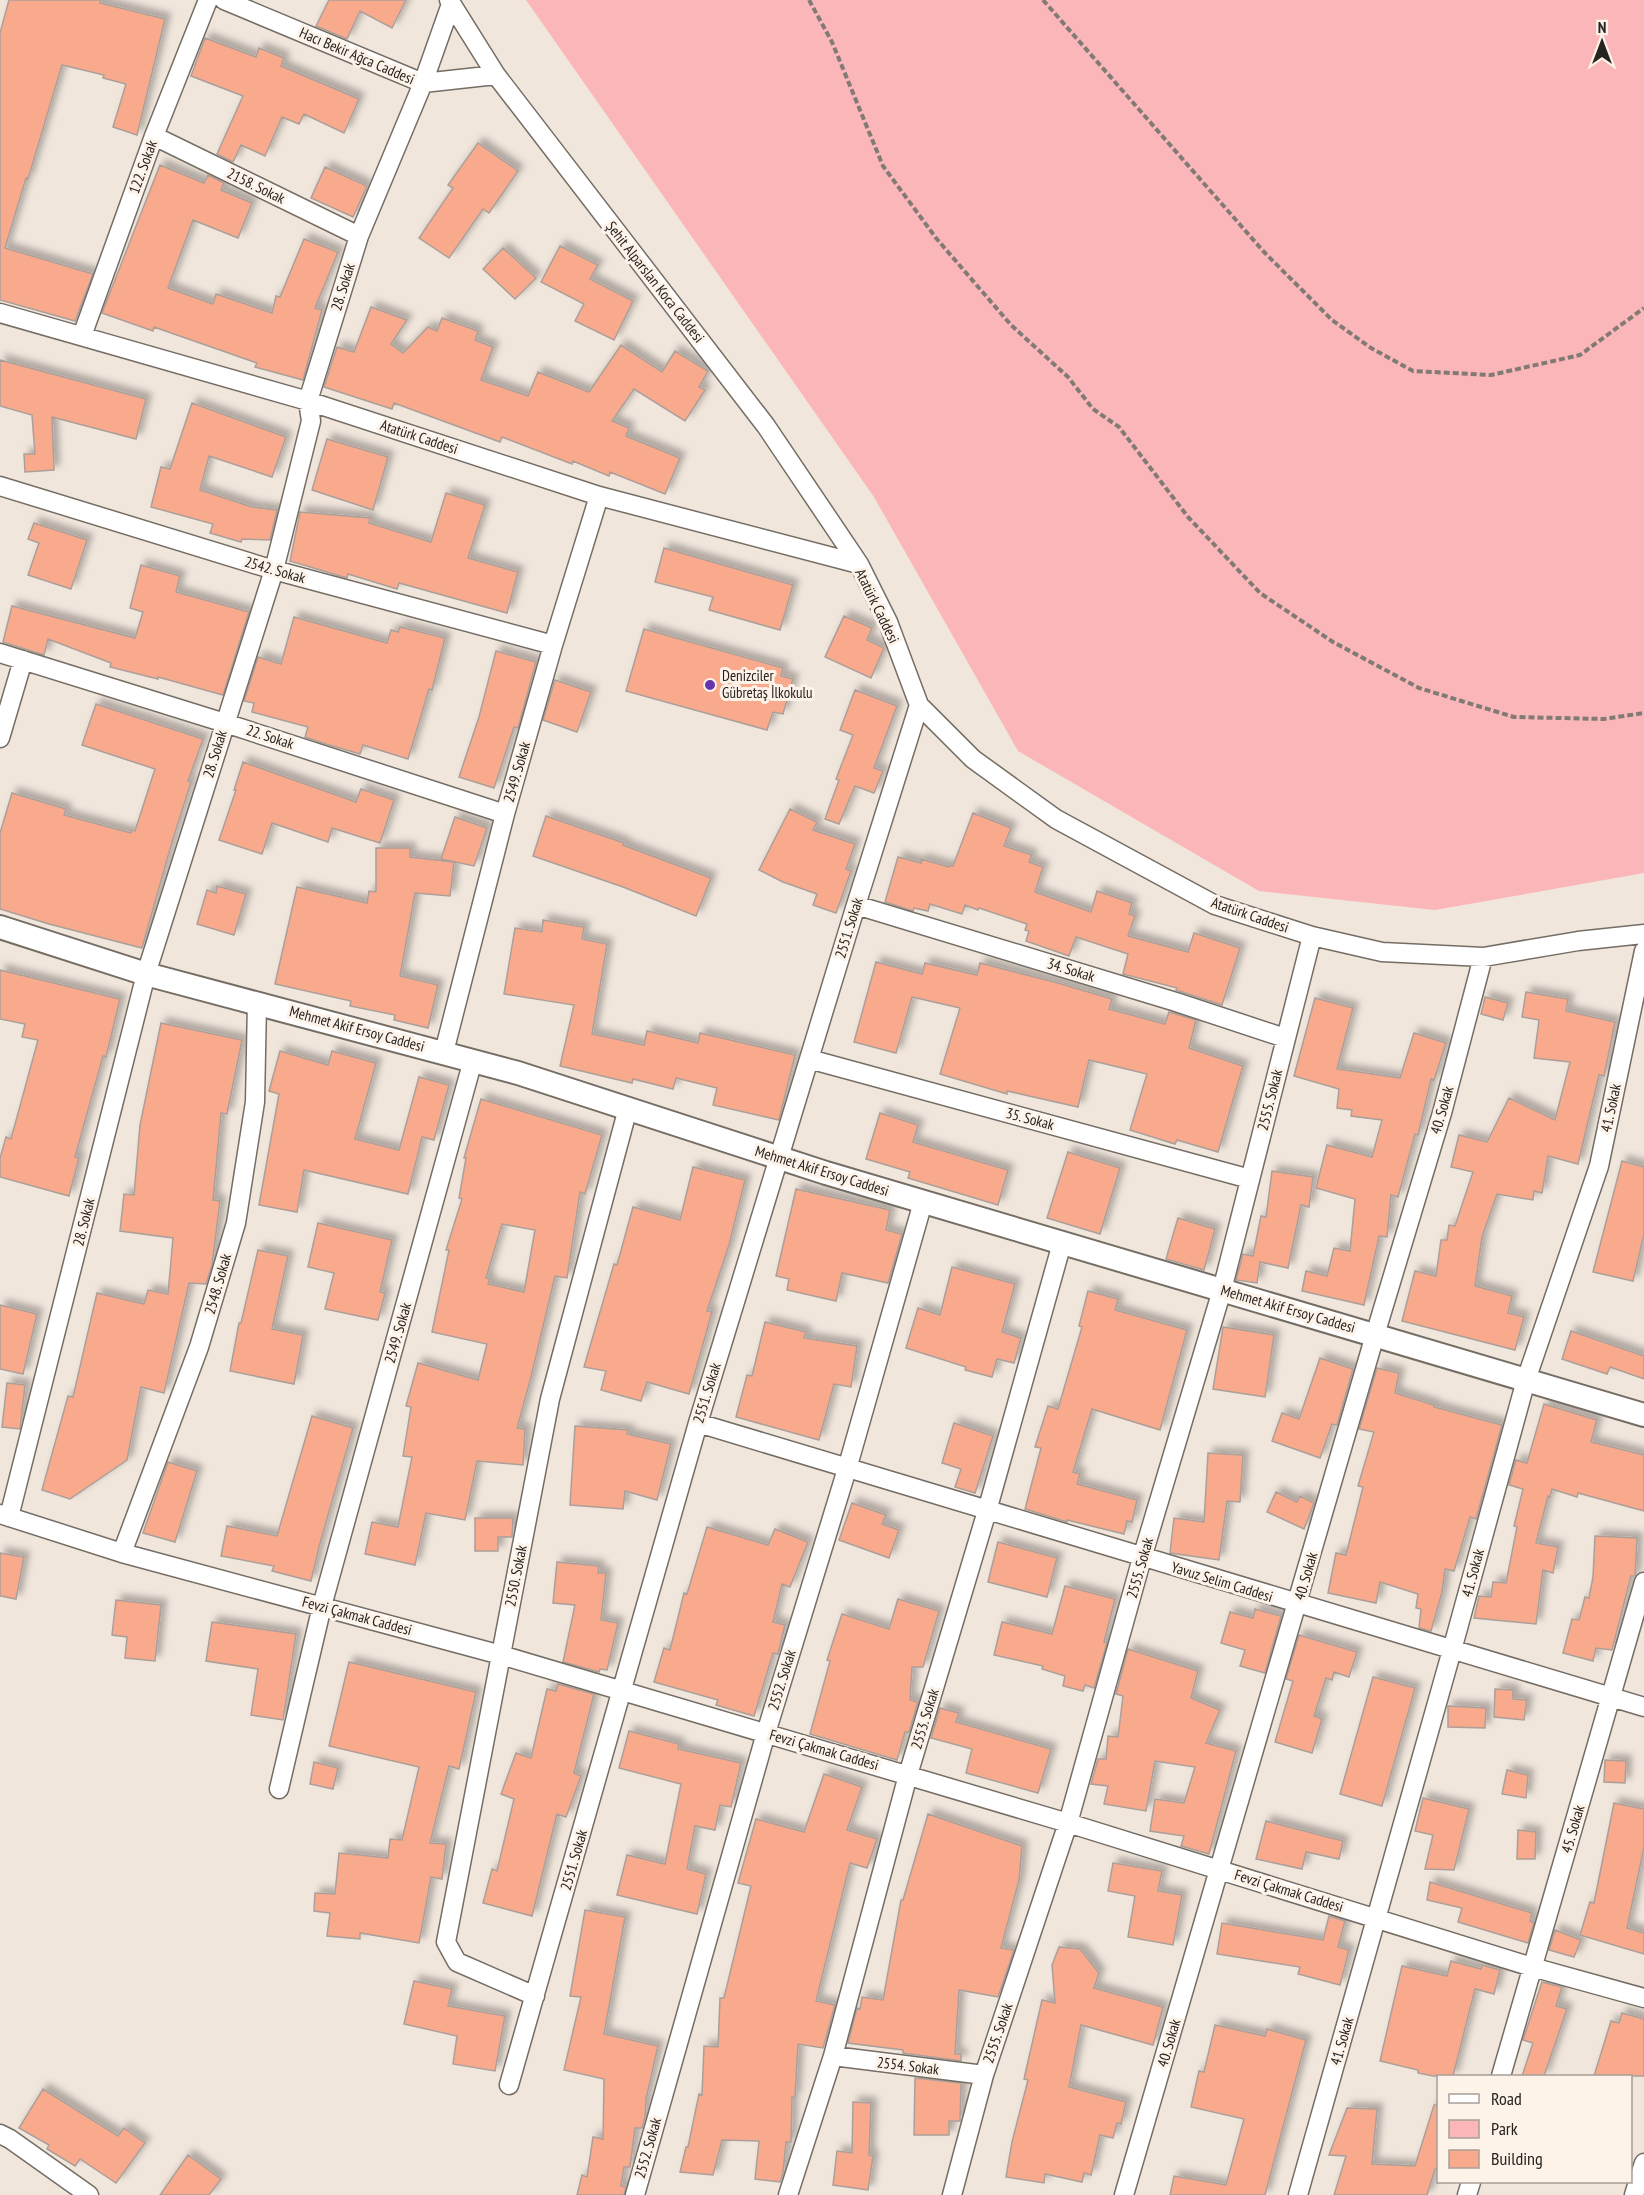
<svg xmlns="http://www.w3.org/2000/svg" width="1644" height="2195" viewBox="0 0 1644 2195" font-family="'PT Sans Narrow',sans-serif">
<defs>
<filter id="shadow"><feDropShadow dx="5.5" dy="-5.5" stdDeviation="3" flood-color="#0004"/></filter>
</defs>
<rect width="100%" height="100%" fill="#f0e6dc"/>
<!-- green -->
<path fill="#fab6b9" d="M526 0H1644V873L1435 910 1259 891 1018 751 874 497Z"/>
<!-- building -->
<path fill="#f9aa8c" stroke="#ac9f9a" stroke-width="1.5" fill-rule="evenodd" filter="url(#shadow)" d="M9 0H101L100 3 165 19 137 135 113 127 126 84 103 78 104 75 62 65 28 179 26 178 5 248 93 274 75 321 0 300V33Z
M329 0H406L392 28 360 11 347 39 316 26Z
M205 38 256 57 259 48 284 58 281 66 359 99 344 133 304 114 299 124 282 117 265 156 241 145 233 162 217 154 243 96 191 76Z
M478 143 518 171 489 213 483 209 449 258 419 238 453 188 448 185Z
M160 165 204 183 208 175 224 183 221 190 252 203 238 238 193 220 168 288 213 304 216 294 272 313 276 296 280 297 304 239 338 252 315 308 322 310 303 380 255 367 257 363 154 327 153 331 102 313Z
M325 167 367 186 353 217 311 198Z
M560 246 598 265 590 279 633 301 614 340 575 321 584 304 541 282Z
M503 248 536 278 515 299 483 269Z
M371 307 407 320 391 344 403 353 428 327 437 331 442 318 478 331 475 340 493 347 481 380 528 396 538 372 589 392 621 345 662 372 675 351 708 371 699 387 705 390 685 421 634 389 612 421 629 428 626 436 680 458 665 494 610 472 609 476 573 461 572 464 502 437 500 442 394 403 392 409 324 387 337 347 354 352Z
M0 360 146 399 136 439 52 417 54 470 25 472 24 454H35L32 415 0 406Z
M192 403 286 437 272 477 209 456 200 490 252 507 277 510 270 540 242 539 241 542 210 533 213 524 151 507 161 467 170 469Z
M327 439 388 457 373 510 312 490Z
M446 493 485 505 468 558 518 572 507 613 399 583 397 589 348 574 347 578 290 561 300 512 370 518 369 523 431 542Z
M34 523 87 540 71 589 28 575 39 543 28 539Z
M664 548 793 585 780 630 709 610 713 597 655 582Z
M141 565 180 576 176 592 249 612 223 695 158 677V679L110 667 111 663 48 639 44 655 3 642 12 606 135 638 143 612 130 608Z
M844 616 872 628 867 640 884 648 871 678 825 657Z
M294 617 387 643 391 630 398 632 400 627 445 638 432 690 429 689 408 759 363 745 360 754 326 744 305 737 308 727 252 712 254 703 244 701 258 657 281 664Z
M644 629 783 668 781 676 793 679 783 714 773 712 767 730 626 691Z
M496 651 536 662 518 728 514 727 494 788 459 777 479 717Z
M555 680 591 692 577 732 543 720Z
M855 690 897 706 874 768 883 771 874 793 855 786 839 824 825 819 839 780 836 779 853 735 840 730Z
M96 704 203 739 188 781 191 782 172 842 142 948 49 924 0 909V833L12 793 66 809 64 815 131 833V830L135 831 155 769 82 745Z
M243 762 356 802 361 789 394 800 380 843 332 828 328 842 272 823 262 854 219 840 236 790H234Z
M790 809 817 822 813 830 855 844 846 869 851 871 836 913 813 905 817 894 783 882 759 870Z
M973 813 1011 828 1004 846 1032 855 1029 862 1043 867 1035 892 1091 912 1097 891 1132 903 1129 914 1135 916 1128 936 1188 952 1194 933 1240 948 1222 1005 1176 990 1177 988 1123 974 1128 954 1076 937 1069 956 1026 941 1029 931 1025 930 1027 924 979 908 978 910 965 905 962 914 930 904 928 911 914 908 913 911 885 902 898 857 921 863V859L949 867 950 865 953 866Z
M546 816 624 843 623 845 711 878 696 916 623 887 533 856Z
M455 817 487 828 474 866 441 859Z
M376 848H410V857L454 862 450 896 415 893 400 976 438 985 428 1028 394 1020 395 1015 350 1006 351 1001 275 984 297 887 367 903 369 891 376 892Z
M217 886 246 894 234 935 197 924 207 890 216 893Z
M543 920 584 927 582 939 607 944 592 1034 644 1045 647 1031 698 1043 700 1033 795 1055 779 1120 713 1105 717 1088 676 1078 673 1089 633 1079 632 1083 560 1066 574 1005 504 994 515 928 542 932Z
M876 962 922 974 925 963 977 975 980 963 1058 983 1112 999 1109 1009 1165 1024 1169 1012 1196 1020 1189 1048 1243 1066 1218 1152 1177 1140 1175 1144 1130 1130 1147 1074 1089 1060 1078 1107 1007 1091V1094L940 1074 960 1008 912 997 896 1053 854 1042Z
M0 970 120 999 106 1057 103 1056 75 1157 79 1158 69 1196 0 1177V1158L6 1137 11 1139 38 1040 22 1037 25 1024 0 1019Z
M1526 992 1568 999 1566 1011 1615 1022 1604 1076 1599 1075 1578 1164 1548 1156 1542 1193 1534 1191 1533 1200 1497 1194 1482 1237 1475 1286 1512 1296 1508 1313 1524 1317 1515 1350 1402 1321 1415 1271 1436 1276 1441 1240H1447L1449 1225 1455 1226 1473 1172 1451 1167 1459 1135 1487 1142 1509 1098 1555 1120 1570 1062 1534 1058 1539 1020 1522 1017Z
M1485 997 1508 1003 1503 1020 1481 1014Z
M1315 998 1353 1008 1337 1069 1400 1078 1414 1033 1446 1043 1434 1080 1431 1079 1418 1135 1415 1134 1398 1197 1391 1195 1387 1237 1379 1236 1364 1305 1302 1291 1306 1271 1327 1276 1334 1248 1350 1251 1355 1199 1316 1188 1327 1145 1372 1157 1382 1120 1351 1116 1352 1110 1337 1108 1339 1089 1294 1076Z
M161 1023 242 1040 227 1114 221 1113 213 1200 220 1201 212 1265 206 1284 189 1283 164 1393 141 1387 127 1460 70 1499 42 1490 68 1396 73 1397 97 1293 144 1304 148 1290 168 1294 173 1238 120 1231 124 1194 134 1195 140 1125Z
M280 1051 328 1065 332 1051 376 1063 355 1139 399 1150 419 1077 449 1085 434 1140 422 1137 408 1194 304 1170 297 1212 259 1205 279 1094 269 1091Z
M481 1099 602 1135 585 1194 580 1192 567 1278 555 1276 531 1377 517 1428 525 1429 523 1465 477 1461 465 1520 426 1513 415 1565 365 1554 372 1522 398 1527 412 1457 403 1456 411 1407 406 1406 418 1363 478 1380 487 1344 432 1332 449 1250H446L462 1199 459 1198 466 1158H464ZM502 1224 535 1230 524 1292 488 1284 490 1279 486 1278Z
M880 1113 918 1125 913 1142 1008 1170 998 1205 908 1178 910 1172 866 1159Z
M1068 1152 1120 1168 1100 1234 1047 1218Z
M1622 1161 1644 1167V1234L1633 1281 1593 1272Z
M693 1167 745 1180 729 1245 707 1311 712 1312 689 1394 647 1382 641 1401 601 1390 606 1371 584 1367 614 1264 617 1265 633 1207 680 1220Z
M1272 1171 1313 1177 1309 1207 1301 1205 1288 1268 1260 1262 1257 1283 1236 1280 1243 1254 1253 1256 1261 1216 1266 1217Z
M796 1189 890 1210 886 1230 902 1234 888 1283 842 1273 836 1301 787 1290 789 1279 776 1276Z
M1178 1218 1215 1229 1204 1270 1166 1259Z
M318 1223 392 1240 380 1292 385 1293 378 1320 325 1309 334 1273 308 1267Z
M258 1250 288 1256 272 1329 303 1335 294 1384 230 1371 239 1323H241Z
M952 1267 1015 1284 1002 1332 1021 1338 1014 1363 997 1359 992 1377 965 1370 966 1367 906 1348 918 1308 940 1315Z
M1088 1291 1118 1299 1115 1310 1187 1330 1160 1430 1092 1409 1073 1472 1080 1474 1077 1484 1137 1500 1132 1522 1127 1521 1124 1534 1067 1520V1522L1025 1509 1041 1448 1035 1447 1048 1406 1058 1409 1082 1327 1079 1326Z
M0 1305 37 1314 23 1374 0 1369Z
M765 1322 806 1332 804 1338 857 1346 851 1387 834 1384 819 1440 736 1417 747 1375 752 1376Z
M1223 1327 1274 1335 1265 1397 1213 1389Z
M1571 1331 1644 1356V1379L1610 1367 1607 1374 1562 1359Z
M1320 1358 1353 1369 1337 1425 1332 1424 1320 1458 1272 1441 1282 1413 1299 1419Z
M1377 1368 1399 1373 1395 1393 1434 1405V1407L1502 1425 1476 1519 1470 1517 1454 1571 1445 1569 1442 1592 1431 1631 1419 1628 1421 1609 1416 1608 1418 1594 1380 1582 1376 1603 1328 1593 1336 1553 1346 1555 1363 1487 1358 1486 1374 1432 1359 1429Z
M7 1383 25 1385 20 1429 2 1427Z
M1544 1404 1597 1420 1591 1442 1644 1455V1511L1578 1493 1577 1497 1552 1489 1550 1497 1548 1496 1536 1543 1558 1547 1553 1573 1543 1570 1536 1624 1474 1618 1479 1596 1491 1597 1493 1582 1506 1583 1517 1527 1514 1526 1523 1489 1509 1485 1516 1460 1527 1463Z
M312 1416 353 1428 320 1543 311 1581 272 1571 274 1566 221 1556 227 1526 277 1536Z
M954 1423 993 1436 975 1493 955 1487 961 1469 942 1463Z
M575 1426 628 1430 627 1434 671 1444 657 1500 625 1491 623 1509 570 1505Z
M1208 1453 1243 1455 1240 1502 1227 1501 1219 1560 1170 1553 1174 1518 1204 1522Z
M168 1462 197 1471 175 1542 143 1533Z
M1276 1492 1297 1502 1300 1496 1314 1503 1304 1529 1267 1512Z
M852 1503 886 1515 882 1524 899 1530 889 1558 839 1540Z
M475 1518H513L512 1537H498V1551H475Z
M707 1527 768 1545 775 1529 808 1542 790 1587 782 1584 773 1622 785 1625 778 1654 773 1653 754 1716 716 1705 718 1700 654 1682 664 1648 670 1650 684 1593 687 1594Z
M1595 1536 1637 1538 1635 1576H1631L1612 1650 1596 1648 1593 1661 1563 1653 1572 1619 1579 1620 1585 1597 1589 1598 1593 1577Z
M998 1542 1057 1558 1047 1597 988 1582Z
M0 1553 24 1557 16 1599 0 1596Z
M557 1562 599 1566 598 1573H606L601 1620 618 1623 607 1670 600 1669 599 1672 563 1662 575 1605 553 1603Z
M1065 1586 1115 1599 1104 1642 1107 1643 1094 1688 1085 1685 1083 1691 1063 1686 1065 1676 1042 1669 1043 1666 994 1655 1002 1622 1052 1634Z
M898 1599 939 1611 923 1667H912L910 1700 918 1702 909 1732H905L897 1760 810 1734 830 1661 827 1660 842 1614 889 1629Z
M116 1600 161 1605 155 1661 125 1658 127 1637 112 1635Z
M1255 1609 1281 1616 1265 1673 1240 1666 1245 1650 1221 1643 1230 1612 1253 1618Z
M212 1622 296 1634 283 1720 251 1715 258 1669 206 1661Z
M1299 1635 1357 1652 1349 1677 1334 1672 1332 1680 1326 1678 1314 1716 1322 1719 1312 1753 1275 1742 1293 1681 1286 1679Z
M1128 1649 1198 1671 1191 1698 1220 1710 1206 1743 1236 1751 1209 1854 1181 1846 1184 1836 1150 1831 1155 1799 1184 1803 1195 1767 1155 1761 1146 1811 1104 1804 1108 1786 1091 1784 1098 1759H1106L1108 1736 1118 1737 1123 1696 1116 1694Z
M349 1662 476 1692 459 1769 449 1766 430 1843 446 1844 442 1879 431 1877 419 1943 360 1933V1939L327 1936 330 1913 314 1911 315 1893 335 1894 339 1853 388 1858 390 1839 402 1840 419 1767 329 1746Z
M1373 1677 1415 1688 1382 1806 1340 1794Z
M558 1684 594 1694 574 1773 581 1776 566 1817 557 1814 532 1916 483 1903 492 1869 497 1871 514 1799 501 1794 516 1753 531 1758 547 1689 556 1691Z
M1495 1689 1513 1690V1699L1527 1700 1524 1720 1494 1717Z
M1448 1706 1486 1708 1485 1728 1448 1727Z
M940 1708 959 1713 956 1722 1051 1749 1038 1793 966 1773 972 1749 931 1738Z
M629 1731 679 1744 678 1749 741 1763 731 1807 720 1805 715 1830 695 1826 687 1869 706 1874 697 1914 617 1895 627 1855 665 1864 681 1784 619 1768Z
M1605 1760 1626 1761 1625 1783 1604 1782Z
M314 1762 338 1768 333 1789 310 1784Z
M1507 1770 1528 1775 1526 1798 1502 1794Z
M824 1774 862 1787 847 1830 877 1839 867 1868 850 1863 816 2001 835 2005 823 2048 798 2044 795 2097H792L791 2142H786L783 2173 780 2182 755 2179 759 2141 722 2140 713 2175 680 2172 686 2147H688L699 2094 702 2095 704 2046 718 2047 720 1998H724L751 1886 738 1883 756 1819 804 1832Z
M1423 1798 1469 1809 1454 1870 1425 1869 1433 1835 1415 1831Z
M1614 1803 1644 1809V1847L1627 1928 1644 1933V1954L1580 1935 1590 1902 1594 1903Z
M928 1814 1022 1846 1019 1880 1001 1948 1014 1950 998 1997 959 1990 955 2054H961V2061L903 2053V2050L848 2043 857 2008 860 2009 862 1997 883 2000 901 1900H903Z
M1266 1821 1343 1841 1339 1859 1306 1852 1302 1869 1256 1859Z
M1518 1830 1536 1832 1535 1859H1517Z
M1113 1863 1162 1871 1158 1891 1182 1895 1173 1945 1128 1937 1135 1896 1108 1891Z
M1430 1882 1532 1913 1530 1921 1534 1923 1528 1943 1458 1922 1462 1908 1427 1900Z
M585 1910 625 1917 604 2034 658 2046 646 2099 645 2117 642 2128H635L630 2167H624L621 2186 626 2187 624 2195H577L582 2175 587 2177 593 2137 603 2139 604 2079 564 2070 581 1997 570 1996Z
M1329 1916 1345 1921 1338 1947 1349 1950 1340 1985 1298 1974 1300 1967 1217 1954 1222 1923 1323 1940Z
M1555 1930 1581 1940 1574 1957 1549 1950Z
M1059 1947 1080 1949 1099 1973 1094 1988 1163 2007 1153 2045 1081 2025 1069 2087 1126 2102 1121 2124 1117 2123 1113 2138 1100 2135 1091 2175 1084 2173 1082 2182 1045 2174 1044 2183 1006 2177 1012 2142 1028 2080 1024 2079 1042 2000 1055 2003 1052 1965Z
M1451 1961 1481 1969 1482 1965 1500 1970 1494 1994 1475 1989 1453 2076H1433L1418 2073V2070L1380 2061 1402 1966 1447 1976Z
M414 1981 452 1989 448 2006 505 2016 495 2071 453 2064 457 2036 404 2024Z
M1542 1982 1562 1987 1556 2006 1567 2009 1544 2076H1522L1533 2043 1523 2040Z
M1622 2013 1644 2019V2076H1594L1611 2021 1619 2023Z
M1215 2025 1265 2036 1267 2029 1306 2040 1265 2195H1170L1174 2176 1226 2185 1244 2119 1191 2107 1199 2071 1204 2072Z
M915 2078 961 2083 960 2121H949V2135H914Z
M43 2089 118 2136 124 2128 145 2143 116 2183 80 2159 75 2166 47 2149 49 2145 19 2128Z
M853 2102 871 2103 869 2155 873 2156 868 2190 833 2185 837 2151 852 2153Z
M1434 2105H1438V2170L1435 2169 1427 2195H1334L1346 2156 1329 2155 1347 2108 1377 2109 1372 2164 1415 2166Z
M188 2155 221 2179 209 2195H160Z"/>
<g fill="none" stroke-linecap="round" stroke-linejoin="round">
<!-- minor casing -->
<g stroke="#756d64" stroke-width="21">
<path id="minor" d="M224 0 423 83 496 75
M449 0 496 75 766 426 859 564 888 622 919 705 973 759 1056 819 1215 905 1312 936 1382 952 1483 957 1578 941 1644 934
M154 136 359 236
M0 313 308 401 599 496 859 564
M82 336 154 136 208 0
M0 486 274 570 553 645
M0 653 225 723 505 814
M0 738 23 660
M856 905 1176 1002 1285 1038
M444 1052 505 814 553 645 599 496
M809 1059 1250 1179
M698 1423 1644 1707
M0 1514 122 1553 501 1655 1068 1823 1532 1967 1644 1998
M9 1517 146 974 274 570 311 421 308 401 359 236 423 83 451 4
M122 1553 199 1347 236 1223 255 1102 257 1003
M279 1789 322 1606 473 1060
M535 1996 457 1962 446 1942 550 1399 628 1108
M833 2056 984 2075
M1501 2076 1644 1582
M509 2085 698 1423 856 905 919 705
M0 2134 10 2139 89 2195
M635 2195 766 1733 847 1469 923 1202
M788 2195 833 2056 908 1775 987 1511 1062 1243
M952 2195 984 2075 1068 1823 1142 1558 1222 1290 1312 936
M1124 2195 1375 1335 1442 1113 1483 957
M1298 2195 1452 1650 1526 1380 1599 1166 1644 951
M1467 2195 1471 2182
M1634 2195 1644 2163"/>
</g>
<!-- tertiary casing -->
<g stroke="#756d64" stroke-width="26">
<path id="tertiary" d="M0 927 146 974 518 1073 826 1173 1644 1415"/>
</g>
<!-- path -->
<path stroke="#827b75" stroke-width="4" stroke-dasharray="6 3" stroke-linecap="butt" d="M809 0 832 42 883 166 936 238 1011 325 1068 377 1093 409 1119 427 1188 517 1260 593 1333 642 1419 688 1514 717 1604 719 1644 713
M1043 0 1264 252 1332 320 1371 348 1413 371 1491 375 1580 355 1644 308"/>
<!-- minor -->
<use href="#minor" stroke="#fff" stroke-width="18"/>
<!-- tertiary -->
<use href="#tertiary" stroke="#fff" stroke-width="22"/>
</g>
<!-- markers -->
<circle fill="#6635ad" stroke="#fdf3e9" stroke-width="2" cx="710" cy="685" r="6"/>
<g text-anchor="middle" stroke-width="6" stroke-linejoin="round" paint-order="stroke">
<!-- street labels -->
<g font-size="15" fill="#27231f" stroke="#fdf3e9">
<text transform="translate(357 56) rotate(23)" y="5">Hacı Bekir Ağca Caddesi</text>
<text transform="translate(143 167) rotate(-70)" y="5">122. Sokak</text>
<text transform="translate(256 186) rotate(26)" y="5">2158. Sokak</text>
<text transform="translate(655 282) rotate(52)" y="5">Şehit Alparslan Koca Caddesi</text>
<text transform="translate(343 287) rotate(-73)" y="5">28. Sokak</text>
<text transform="translate(419 437) rotate(18)" y="5">Atatürk Caddesi</text>
<text transform="translate(275 570) rotate(16)" y="5">2542. Sokak</text>
<text transform="translate(877 606) rotate(64)" y="5">Atatürk Caddesi</text>
<text transform="translate(270 737) rotate(18)" y="5">22. Sokak</text>
<text transform="translate(215 754) rotate(-73)" y="5">28. Sokak</text>
<text transform="translate(517 772) rotate(-74)" y="5">2549. Sokak</text>
<text transform="translate(1250 915) rotate(19)" y="5">Atatürk Caddesi</text>
<text transform="translate(849 928) rotate(-73)" y="5">2551. Sokak</text>
<text transform="translate(1071 970) rotate(17)" y="5">34. Sokak</text>
<text transform="translate(357 1029) rotate(15)" y="5">Mehmet Akif Ersoy Caddesi</text>
<text transform="translate(1270 1100) rotate(-76)" y="5">2555. Sokak</text>
<text transform="translate(1611 1108) rotate(-78)" y="5">41. Sokak</text>
<text transform="translate(1442 1110) rotate(-74)" y="5">40. Sokak</text>
<text transform="translate(1030 1119) rotate(15)" y="5">35. Sokak</text>
<text transform="translate(822 1171) rotate(17)" y="5">Mehmet Akif Ersoy Caddesi</text>
<text transform="translate(84 1222) rotate(-76)" y="5">28. Sokak</text>
<text transform="translate(218 1284) rotate(-74)" y="5">2548. Sokak</text>
<text transform="translate(1288 1309) rotate(16)" y="5">Mehmet Akif Ersoy Caddesi</text>
<text transform="translate(398 1333) rotate(-74)" y="5">2549. Sokak</text>
<text transform="translate(707 1393) rotate(-73)" y="5">2551. Sokak</text>
<text transform="translate(1140 1568) rotate(-74)" y="5">2555. Sokak</text>
<text transform="translate(1473 1573) rotate(-75)" y="5">41. Sokak</text>
<text transform="translate(516 1576) rotate(-79)" y="5">2550. Sokak</text>
<text transform="translate(1306 1576) rotate(-74)" y="5">40. Sokak</text>
<text transform="translate(1222 1582) rotate(17)" y="5">Yavuz Selim Caddesi</text>
<text transform="translate(357 1616) rotate(15)" y="5">Fevzi Çakmak Caddesi</text>
<text transform="translate(782 1680) rotate(-73)" y="5">2552. Sokak</text>
<text transform="translate(925 1719) rotate(-73)" y="5">2553. Sokak</text>
<text transform="translate(824 1750) rotate(16)" y="5">Fevzi Çakmak Caddesi</text>
<text transform="translate(1573 1829) rotate(-74)" y="5">45. Sokak</text>
<text transform="translate(574 1860) rotate(-74)" y="5">2551. Sokak</text>
<text transform="translate(1289 1891) rotate(17)" y="5">Fevzi Çakmak Caddesi</text>
<text transform="translate(998 2033) rotate(-71)" y="5">2555. Sokak</text>
<text transform="translate(1342 2041) rotate(-74)" y="5">41. Sokak</text>
<text transform="translate(1169 2043) rotate(-74)" y="5">40. Sokak</text>
<text transform="translate(908 2066) rotate(7)" y="5">2554. Sokak</text>
<text transform="translate(648 2148) rotate(-74)" y="5">2552. Sokak</text>
</g>
<!-- poi labels -->
<g font-size="15" fill="#27231f" stroke="#fdf3e9" text-anchor="start">
<text x="722" y="681">Denizciler<tspan x="722" dy="17">Gübretaş İlkokulu</tspan></text>
</g>
</g>
<!-- legend -->
<rect x="1437" y="2075" width="195" height="108" fill="#fdf3e9" stroke="#a7a098" stroke-width="1.5"/>
<rect x="1449" y="2094" width="30" height="9" fill="#ffffff" stroke="#a7a098" stroke-width="1.5"/>
<text x="1491" y="2105" font-size="18" fill="#27231f">Road</text>
<rect x="1449" y="2120" width="30" height="18" fill="#fab6b9" stroke="#a7a098" stroke-width="1.5"/>
<text x="1491" y="2135" font-size="18" fill="#27231f">Park</text>
<rect x="1449" y="2150" width="30" height="18" fill="#f9aa8c" stroke="#a7a098" stroke-width="1.5"/>
<text x="1491" y="2165" font-size="18" fill="#27231f">Building</text>
<!-- north arrow -->
<g transform="translate(1602 42)" stroke="#fdf3e9" stroke-width="4.5" paint-order="stroke">
<path d="M0-4.5L10 22L0 15L-10 22Z" fill="#27231f"/>
<text y="-9" font-size="16" font-weight="bold" text-anchor="middle" fill="#27231f">N</text>
</g>
</svg>
